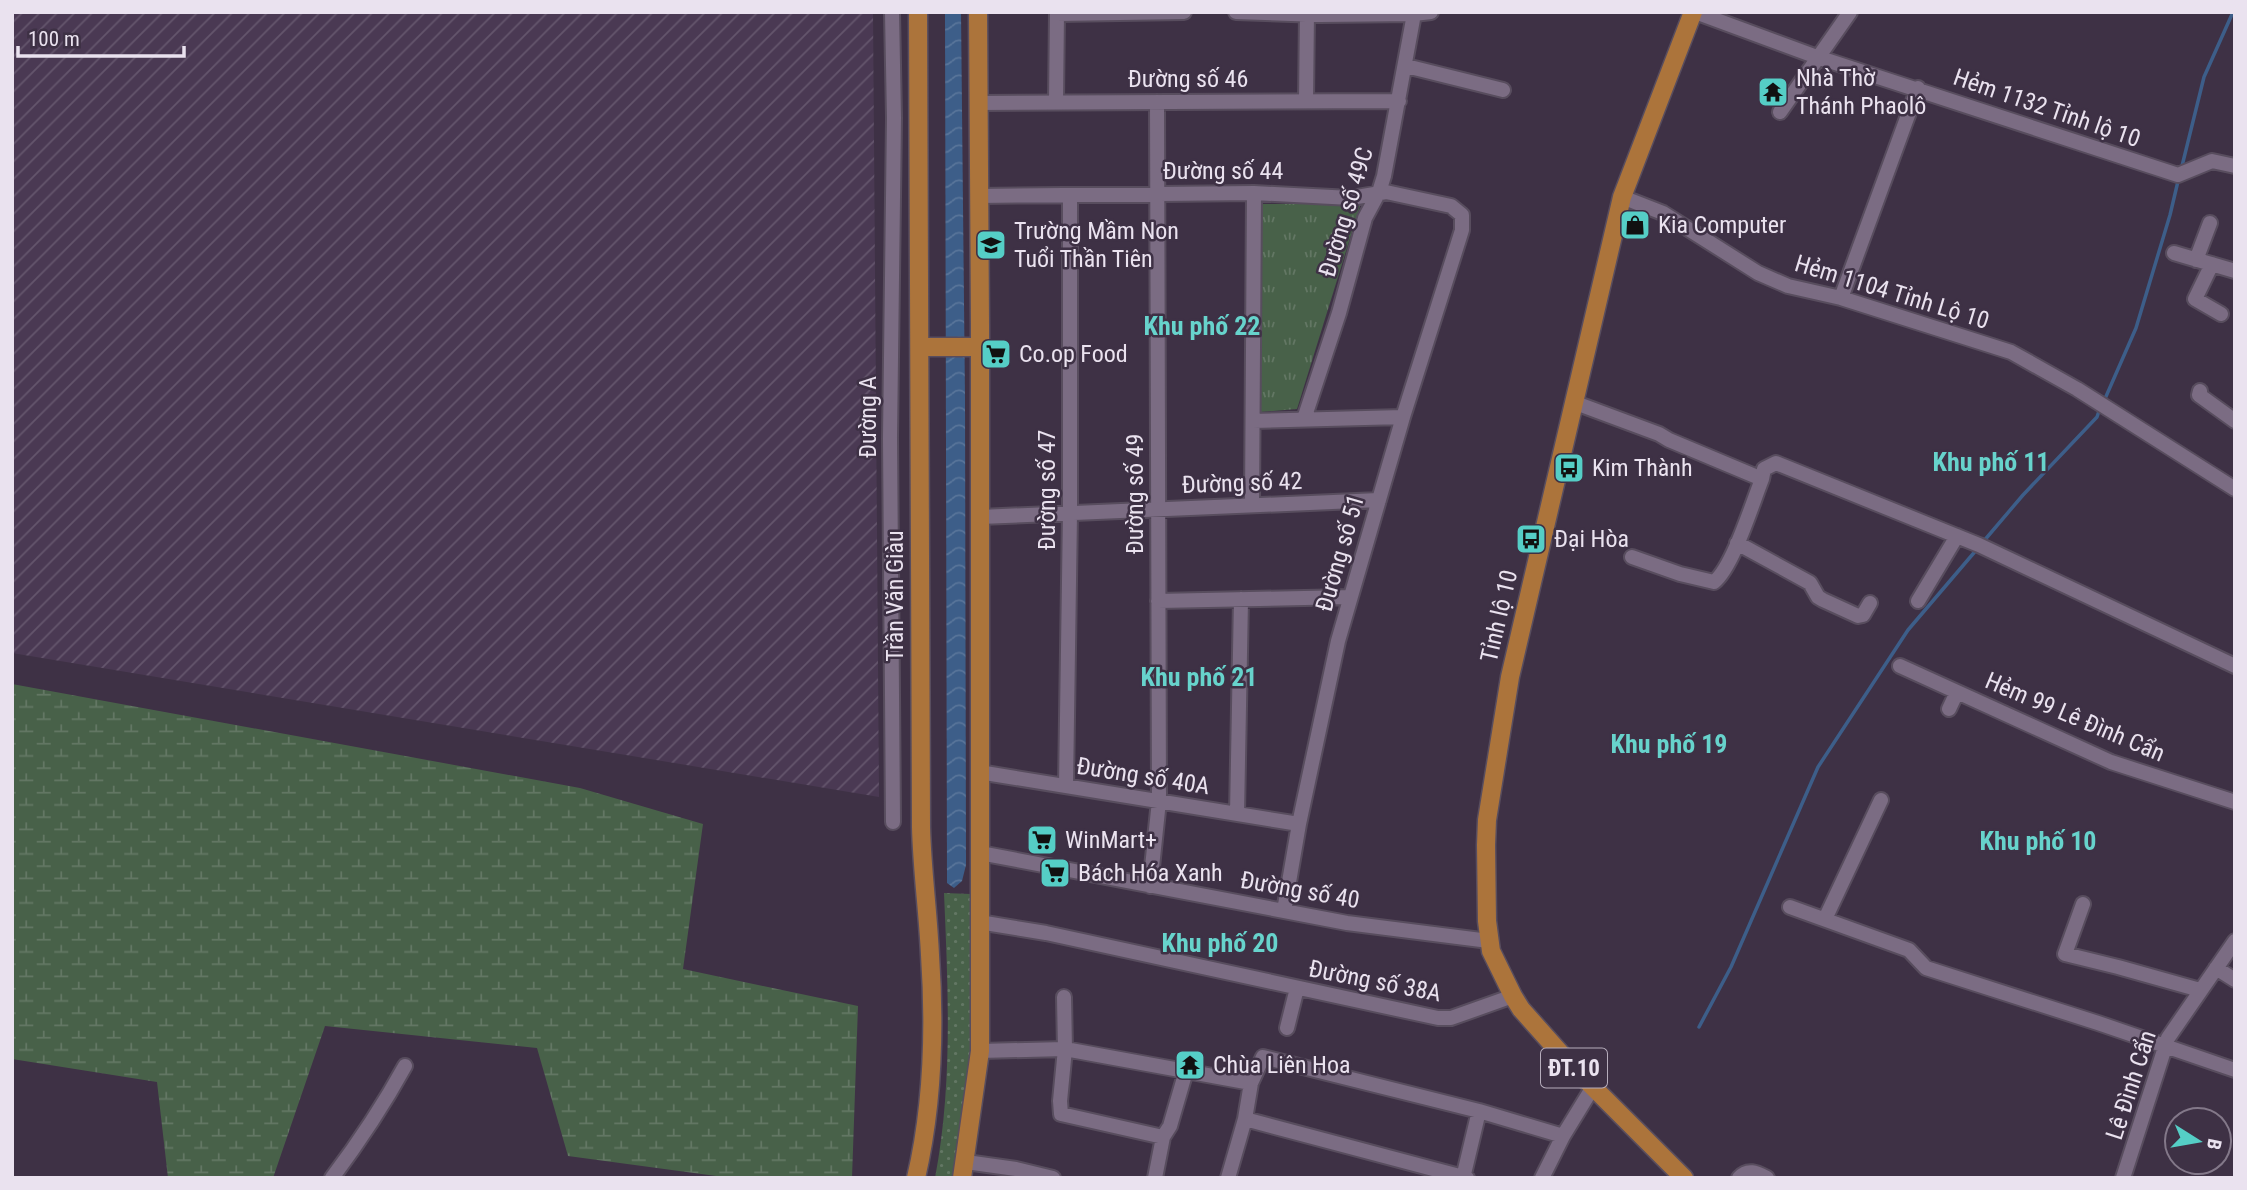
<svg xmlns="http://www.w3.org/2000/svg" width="2247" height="1190" viewBox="0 0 2247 1190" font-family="'Roboto Condensed',sans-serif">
<defs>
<pattern id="industrial-furrows" width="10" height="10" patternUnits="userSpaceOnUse" patternTransform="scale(1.75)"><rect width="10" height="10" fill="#4a3953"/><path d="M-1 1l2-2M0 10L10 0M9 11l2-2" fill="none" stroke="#64556c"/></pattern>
<pattern id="grass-dots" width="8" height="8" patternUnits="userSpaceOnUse" patternTransform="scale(1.75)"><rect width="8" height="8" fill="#486149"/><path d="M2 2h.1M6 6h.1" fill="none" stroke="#637764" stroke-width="1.8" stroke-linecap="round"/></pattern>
<pattern id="wetland-marsh" width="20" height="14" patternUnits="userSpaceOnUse" patternTransform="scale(1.75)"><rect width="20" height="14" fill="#486149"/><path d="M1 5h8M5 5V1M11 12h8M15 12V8" fill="none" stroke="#637764"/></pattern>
<pattern id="park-tufts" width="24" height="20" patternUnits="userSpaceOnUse" patternTransform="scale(1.75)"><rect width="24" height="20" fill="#486149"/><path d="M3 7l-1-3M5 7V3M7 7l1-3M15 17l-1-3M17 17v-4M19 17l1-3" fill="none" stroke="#637764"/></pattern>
<pattern id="water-waves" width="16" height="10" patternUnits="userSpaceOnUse" patternTransform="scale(1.75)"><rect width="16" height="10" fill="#3d5e89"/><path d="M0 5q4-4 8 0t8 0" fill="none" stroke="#59759a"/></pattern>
</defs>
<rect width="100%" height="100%" fill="#3e3145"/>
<!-- industrial -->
<path fill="url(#industrial-furrows)" d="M12 12H873L879 797 12 653Z"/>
<!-- grass -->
<path fill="url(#grass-dots)" d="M944 893 971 894 973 1011 969 1091 957 1178H935C953 1084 948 988 944 893Z"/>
<!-- wetland -->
<path fill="url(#wetland-marsh)" d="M12 684 580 788 703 824 683 969 858 1006 852 1178H731L568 1156 537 1048 325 1026 273 1178H168L157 1082 12 1059Z"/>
<!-- park -->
<path fill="url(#park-tufts)" d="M1361 203 1297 409 1260 412 1262 204Z"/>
<!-- water -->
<path fill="url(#water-waves)" d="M945 12H961L965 399 966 865 962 881 954 888 947 883Z"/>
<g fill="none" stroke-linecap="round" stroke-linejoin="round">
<!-- stream -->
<path stroke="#3d5e89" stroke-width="3.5" d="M2181 170 2204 77 2233 12
M2104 401 2136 328 2170 215 2179 177
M1983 542 2023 495 2097 417 2100 408
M1699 1027 1731 967 1818 767 1908 630 1978 548"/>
<!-- minor casing -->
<g stroke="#584d5e" stroke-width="18">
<path id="minor" d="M892 12 894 118 890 438 893 822
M1236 12 1320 15 1414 14 1431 12
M1695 12 1817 57 2178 175 2212 161 2235 166
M1057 14 1184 12
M1406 66 1503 90
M1306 101 1307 12
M1056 102 1057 12
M978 103 1399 101
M1780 112 1850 12
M978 196 1254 193 1351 198 1386 192 1451 206 1462 215V230L1403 417 1338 641 1299 824 1284 911
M1622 197 1663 213 1758 273 1788 286 1841 298 2011 352 2077 389 2235 489
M2174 253 2235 271
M2196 260 2210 223
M2212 264 2195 299 2221 314
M1841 298 1918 88
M2200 391 2199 395 2235 421
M1573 402 1659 434 1669 440 1762 479 1764 469 1776 463 1979 545 2235 666
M1304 419 1339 313 1365 218 1379 192 1384 176 1414 14
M1253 421 1403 417
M1252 505 1254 193
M980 517 1379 500
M1737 543 1810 583 1818 597 1823 600 1858 616 1863 615 1870 603
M1632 557 1680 574 1714 582C1733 567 1752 504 1762 479
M1158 601 1350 597
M1918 601 1957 536
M1900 666 2111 762 2235 802
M1949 709 1957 692
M979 772 1299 824
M1066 786 1070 513V195
M1237 814 1241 599
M980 853 1347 923 1489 941
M1150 886 1159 801 1157 102
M2083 904 2065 954 2118 967 2200 990
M1790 907 1909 950 1926 968 2098 1023 2235 1070
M1825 919 1881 800
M979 922 1046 933 1438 1018H1451L1513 996
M2216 968 2235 980
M1064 997 1065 1049 1060 1101 1061 1114 1163 1137
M1287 1028 1297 988
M980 1051 1065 1049 1251 1083
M1245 1119 1467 1178
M966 1162 1016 1169 1053 1178
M332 1178C359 1142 383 1106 405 1066
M1155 1178 1163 1137 1170 1126 1186 1071
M1228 1178 1245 1119 1251 1083 1263 1057 1479 1111 1563 1136
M1463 1178 1479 1111
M1542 1178 1563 1136 1593 1087
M1739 1178C1748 1168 1757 1173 1767 1178
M2123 1178 2168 1038 2235 941"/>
</g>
<!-- major casing -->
<g stroke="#584d5e" stroke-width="21">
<path id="major" d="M920 347H980
M916 1178C933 1105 935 1029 930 955 928 912 922 869 921 827L918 12
M962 1178 980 1051V324L978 12
M1684 1178 1570 1064 1521 1009 1513 996 1491 951 1487 921 1486 845 1487 820 1510 677 1622 197 1693 12"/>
</g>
<!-- minor -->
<use href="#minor" stroke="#7b6c83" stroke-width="14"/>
<!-- major -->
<use href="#major" stroke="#ac743b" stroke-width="18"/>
</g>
<!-- icons -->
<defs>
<g id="temple-square" transform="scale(1.575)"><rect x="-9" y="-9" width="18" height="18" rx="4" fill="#55cec6" stroke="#3e3145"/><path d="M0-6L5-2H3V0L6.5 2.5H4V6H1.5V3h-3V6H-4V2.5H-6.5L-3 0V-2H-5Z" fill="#111"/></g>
<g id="shop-square" transform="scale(1.575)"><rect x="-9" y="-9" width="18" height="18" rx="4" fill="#55cec6" stroke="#3e3145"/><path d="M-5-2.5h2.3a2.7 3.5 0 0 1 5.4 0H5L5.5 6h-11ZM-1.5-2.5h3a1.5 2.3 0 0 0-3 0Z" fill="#111"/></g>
<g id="school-square" transform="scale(1.575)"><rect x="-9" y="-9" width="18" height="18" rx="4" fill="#55cec6" stroke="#3e3145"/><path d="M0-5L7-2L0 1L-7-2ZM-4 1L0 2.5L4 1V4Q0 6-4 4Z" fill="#111"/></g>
<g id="supermarket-square" transform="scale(1.575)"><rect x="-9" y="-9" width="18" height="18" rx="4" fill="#55cec6" stroke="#3e3145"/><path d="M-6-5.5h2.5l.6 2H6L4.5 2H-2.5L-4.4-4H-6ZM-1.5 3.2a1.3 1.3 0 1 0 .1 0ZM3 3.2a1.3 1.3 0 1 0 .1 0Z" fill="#111"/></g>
<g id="bus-square" transform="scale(1.575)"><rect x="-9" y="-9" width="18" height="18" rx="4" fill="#55cec6" stroke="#3e3145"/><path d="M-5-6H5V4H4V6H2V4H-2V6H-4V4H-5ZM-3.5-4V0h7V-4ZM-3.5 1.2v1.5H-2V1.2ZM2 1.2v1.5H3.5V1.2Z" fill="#111"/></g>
</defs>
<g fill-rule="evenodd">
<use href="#temple-square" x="1773" y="92"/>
<use href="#shop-square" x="1635" y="225"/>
<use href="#school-square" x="991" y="245"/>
<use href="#supermarket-square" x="996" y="354"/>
<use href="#bus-square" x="1569" y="468"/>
<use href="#bus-square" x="1531" y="539"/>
<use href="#supermarket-square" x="1042" y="840"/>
<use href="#supermarket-square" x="1055" y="873"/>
<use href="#temple-square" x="1190" y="1065"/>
</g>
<g text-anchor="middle" stroke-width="5" stroke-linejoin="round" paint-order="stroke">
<!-- shield labels -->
<rect fill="#3e3145" stroke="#b6adbc" stroke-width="2" x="1541" y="1048.5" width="66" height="39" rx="5"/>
<g font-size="23" font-weight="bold" fill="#eae2ef">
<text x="1574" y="1076">ĐT.10</text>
</g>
<!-- poi labels -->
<g font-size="24" fill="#eae2ef" stroke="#3e3145" text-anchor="start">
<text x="1796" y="86">Nhà Thờ<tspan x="1796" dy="28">Thánh Phaolô</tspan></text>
<text x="1658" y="233">Kia Computer</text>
<text x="1014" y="239">Trường Mầm Non<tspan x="1014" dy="28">Tuổi Thần Tiên</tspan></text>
<text x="1019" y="362">Co.op Food</text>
<text x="1592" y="476">Kim Thành</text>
<text x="1554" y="547">Đại Hòa</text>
<text x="1065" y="848">WinMart+</text>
<text x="1078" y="881">Bách Hóa Xanh</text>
<text x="1213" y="1073">Chùa Liên Hoa</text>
</g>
<!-- street labels -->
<g font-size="24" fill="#eae2ef" stroke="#3e3145">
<text x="1188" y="87">Đường số 46</text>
<text transform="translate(2047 108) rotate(19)" y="8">Hẻm 1132 Tỉnh lộ 10</text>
<text x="1223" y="179">Đường số 44</text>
<text transform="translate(1346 212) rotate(-73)" y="8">Đường số 49C</text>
<text transform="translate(1892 292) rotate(17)" y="8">Hẻm 1104 Tỉnh Lộ 10</text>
<text transform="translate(868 417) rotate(-90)" y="8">Đường A</text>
<text transform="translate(1242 483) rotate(-2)" y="8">Đường số 42</text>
<text transform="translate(1047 490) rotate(-90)" y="8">Đường số 47</text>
<text transform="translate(1135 494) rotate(-90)" y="8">Đường số 49</text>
<text transform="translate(1340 553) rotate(-74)" y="8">Đường số 51</text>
<text transform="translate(895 596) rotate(-90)" y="8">Trần Văn Giàu</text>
<text transform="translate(1499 616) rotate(-77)" y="8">Tỉnh lộ 10</text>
<text transform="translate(2075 717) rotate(23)" y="8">Hẻm 99 Lê Đình Cẩn</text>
<text transform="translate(1143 776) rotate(9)" y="8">Đường số 40A</text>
<text transform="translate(1300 890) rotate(10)" y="8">Đường số 40</text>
<text transform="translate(1375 981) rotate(11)" y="8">Đường số 38A</text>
<text transform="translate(2131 1085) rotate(-72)" y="8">Lê Đình Cẩn</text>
</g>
<!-- neighbourhood labels -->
<g font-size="26" font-weight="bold" fill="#67d3cc" stroke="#3e3145">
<text x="1202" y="335">Khu phố 22</text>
<text x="1991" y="471">Khu phố 11</text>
<text x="1199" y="686">Khu phố 21</text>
<text x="1669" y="753">Khu phố 19</text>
<text x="2038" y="850">Khu phố 10</text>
<text x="1220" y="952">Khu phố 20</text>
</g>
</g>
<!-- border -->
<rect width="2247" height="1190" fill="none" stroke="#eae2ef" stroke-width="28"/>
<!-- north arrow -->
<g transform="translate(2198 1141) rotate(101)"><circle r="33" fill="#3e3145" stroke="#837889" stroke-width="2"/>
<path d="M0-5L12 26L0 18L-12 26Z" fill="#55cec6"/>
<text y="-10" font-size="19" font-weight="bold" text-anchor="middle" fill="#eae2ef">B</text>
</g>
<!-- scale -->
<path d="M18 46v10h166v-10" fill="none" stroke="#eae2ef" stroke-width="3.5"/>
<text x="28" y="46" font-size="21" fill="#eae2ef" stroke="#3e3145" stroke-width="5" paint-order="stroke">100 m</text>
</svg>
